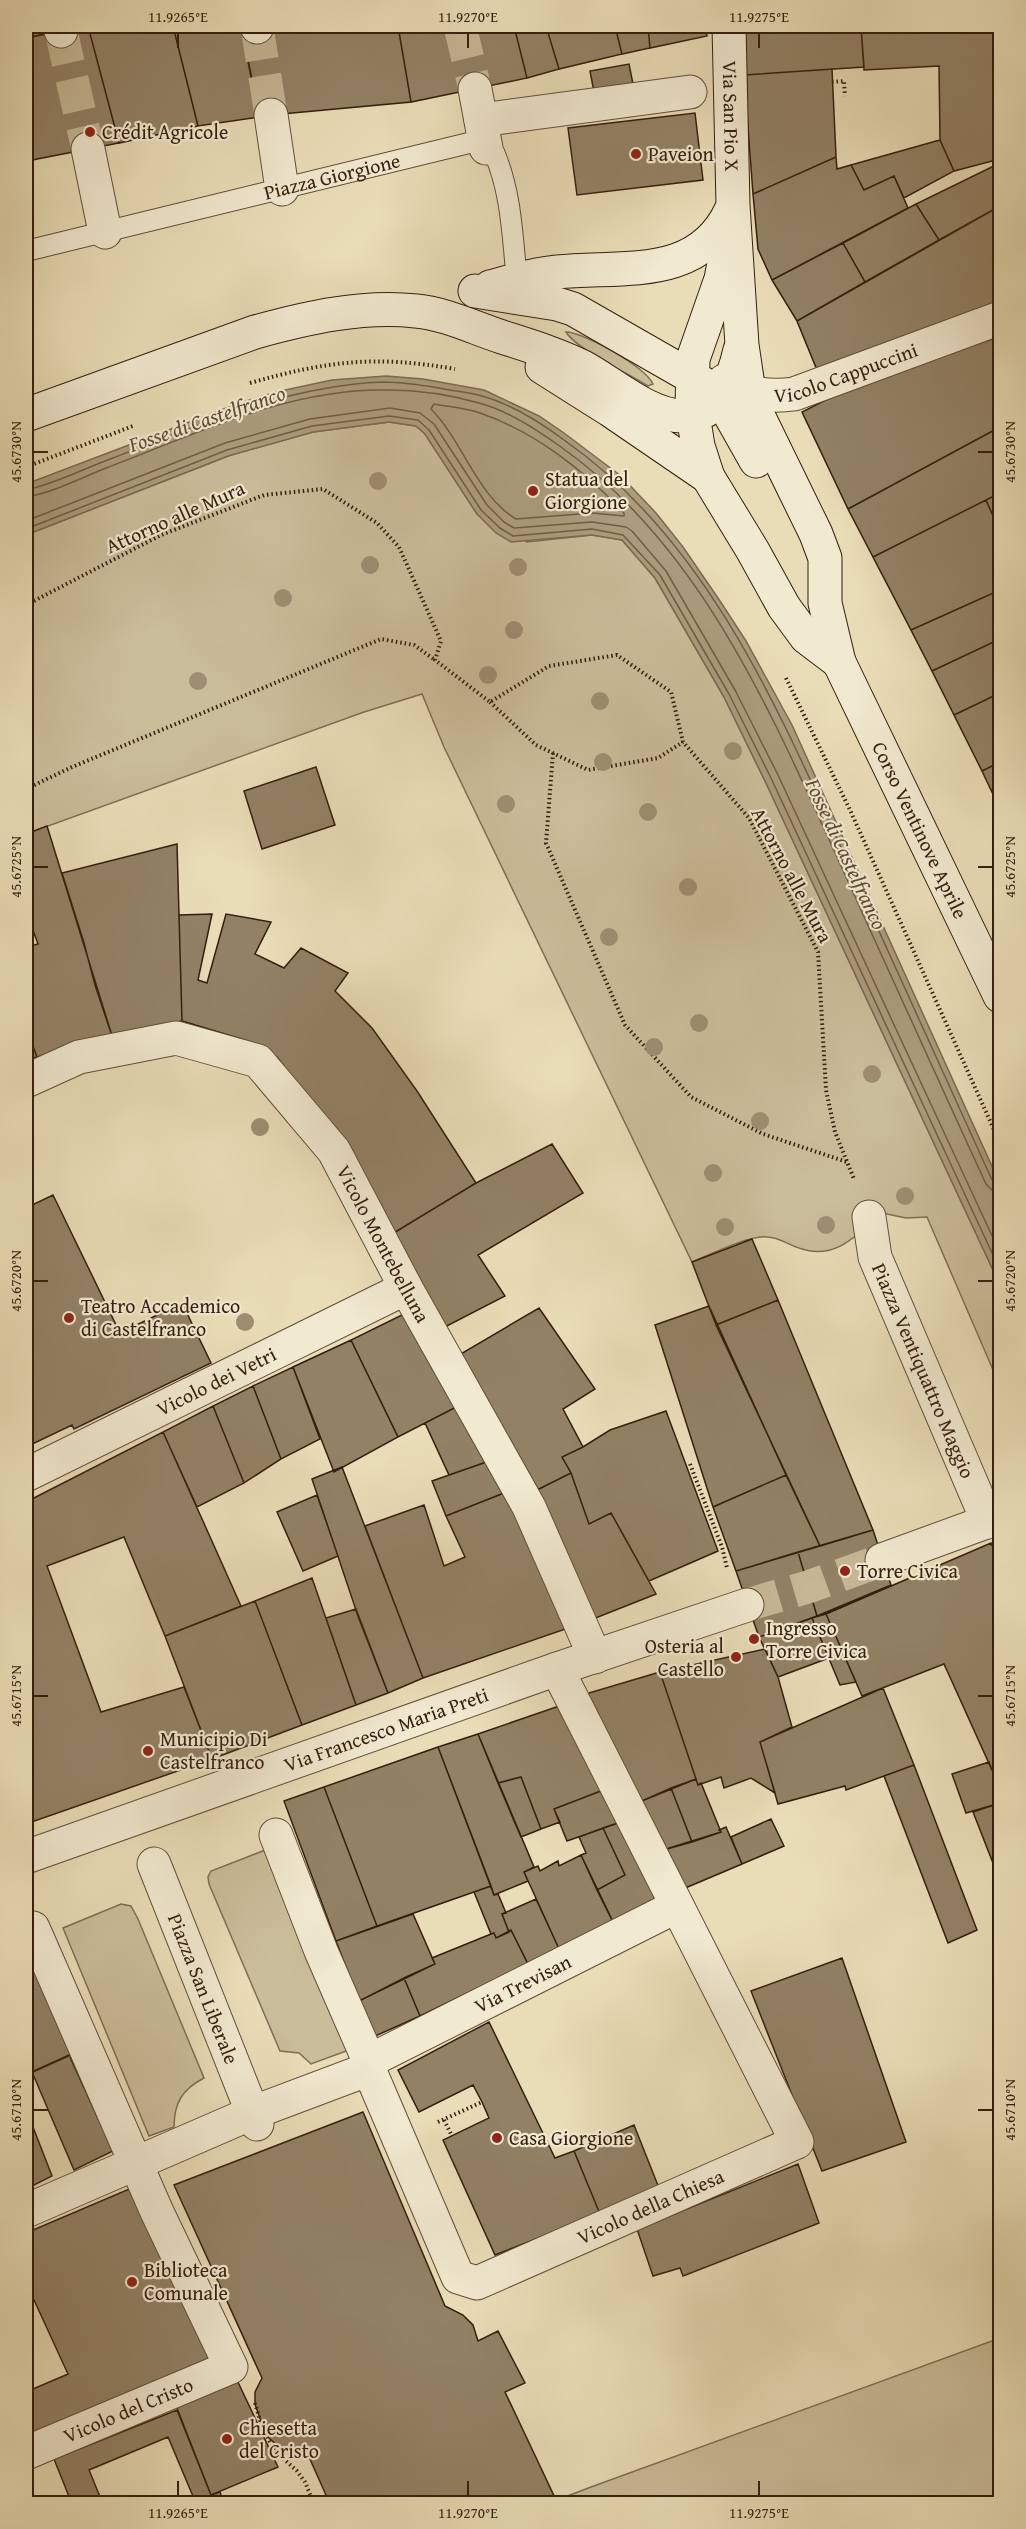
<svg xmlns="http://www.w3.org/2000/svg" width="1026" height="2529" viewBox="0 0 1026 2529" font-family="'Gentium Book Plus',serif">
<rect width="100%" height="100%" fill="#e9ddb7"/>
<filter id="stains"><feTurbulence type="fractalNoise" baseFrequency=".00333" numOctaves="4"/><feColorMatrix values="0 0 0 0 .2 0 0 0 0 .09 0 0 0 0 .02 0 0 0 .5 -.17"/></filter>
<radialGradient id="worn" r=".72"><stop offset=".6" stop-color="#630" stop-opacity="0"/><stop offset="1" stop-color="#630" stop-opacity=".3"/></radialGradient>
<!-- green -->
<path fill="#cabd9a" stroke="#7f6e53" stroke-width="1.5" d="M566 332C584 332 645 367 653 384L648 386C629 374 576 349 566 332Z
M389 422 416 426 425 434 477 514 527 542 592 535 622 540 655 578 724 697 765 781 1000 1285V1386L927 1217 906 1218 882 1213C857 1234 837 1260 802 1249 790 1246 779 1237 767 1237 749 1235 709 1255 692 1262L444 747 422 694 364 712 26 834V535L231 455 313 432Z
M273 1847 357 2047 311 2064 299 2053 280 2051 209 1884 208 1877 211 1871Z
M121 1904 131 1906 138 1919 204 2078C183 2089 174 2102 174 2127L149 2136 63 1928Z
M1000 2338V2503H549L591 2487Z"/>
<!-- water -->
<path fill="#ab9c7d" stroke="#7b6a50" stroke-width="1.5" d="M386 376 423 379 484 390 539 416 564 433 621 476 656 513 683 547 720 601 746 641 792 725 1000 1184V1285L765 781 724 697 655 578 622 540 592 535 511 542 496 533 477 514 425 434 416 426 389 422 313 432 228 456 26 535V484L237 404 276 392 332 380Z"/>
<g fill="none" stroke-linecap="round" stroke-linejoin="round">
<!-- shore -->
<path stroke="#705d44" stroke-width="1.5" d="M434 404C449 407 466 408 480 413 535 432 585 471 624 513V516L592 513 516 519C476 495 463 441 431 409Z
M26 490C55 484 85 468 113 458 201 424 287 386 382 382 401 382 421 385 439 388 453 391 468 392 482 396 511 404 540 422 564 440 714 545 785 725 858 885 903 983 947 1082 992 1180L1000 1184
M26 497C52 493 81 478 106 468 196 434 289 388 387 390 417 390 451 395 479 403 509 411 537 430 561 447 705 549 775 722 846 877 893 980 939 1082 986 1184L992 1190 1000 1192
M26 521 225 443 310 419 390 408 420 413 434 424 487 505 504 522 514 528 592 522 626 527 632 531 666 571 735 690 778 775 1000 1253
M26 529 227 450 312 426 389 416 418 420 429 430 481 510 500 528 513 536 592 529 623 535 660 575 729 694 771 778 1000 1270"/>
</g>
<!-- building -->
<path fill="#928165" stroke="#341e0c" stroke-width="1.5" d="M26 26H56L58 31 26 38Z
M88 26 119 143 32 160 26 130V38Z
M88 26H173L198 126 119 143Z
M173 26H241L259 117 198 126Z
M265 26H398L411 102 271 115 258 109 242 30Z
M398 26H514L527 78 411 102Z
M514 26H546L559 69 527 78Z
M546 26H615L622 54 559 69Z
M615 26H648L650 48 622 54Z
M648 26H705L707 36 650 48Z
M743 26H861L864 67 744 75Z
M861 26H1000V159L954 171 940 140 939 66 864 70Z
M629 64 633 84 594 92 590 71Z
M832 69 836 157 753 194 744 75Z
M695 113 703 180 577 195 568 128Z
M26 130 32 160 26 161Z
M940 140 954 171 904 198 894 176 864 190 851 165Z
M836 157 837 169 851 165 864 190 894 176 908 208 772 280 758 249 753 194Z
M1000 163V206L939 240 916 204Z
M916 204 939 240 865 282 843 243Z
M1000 206V305L817 370 797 321Z
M843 243 865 282 797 321 772 280Z
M1000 337V427L848 509 802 412 887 369Z
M1000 427V493L873 557 848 509Z
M1000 493V532L986 500Z
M986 500 1000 532V590L911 630 873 557Z
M1000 590V639L932 671 911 630Z
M1000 639V693L954 715 932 671Z
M1000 693V762L982 771 954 715Z
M1000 762V809L982 771Z
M316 767 335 825 262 849 244 791Z
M47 826 113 1039 37 1057 26 1027V947L38 944 26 911V834Z
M177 844 182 1021 113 1039 95 985 84 943 62 873Z
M212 914 198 980 207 983 226 914 271 922 255 954 284 968 301 948 348 973 335 991 372 1028 417 1091 476 1183 392 1234 304 1093 277 1057 248 1041 182 1021 179 915Z
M26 1027 37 1057 26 1060Z
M552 1144 583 1193 478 1255 505 1296 441 1329 392 1234 476 1183Z
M53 1195 120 1333 182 1303 211 1363 74 1429 72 1425 26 1447V1208Z
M752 1239 778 1300 716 1325 692 1262Z
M778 1300 873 1530 820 1546 716 1325Z
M709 1306 786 1475 713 1507 655 1325Z
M539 1308 595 1389 563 1409 583 1447 562 1457 571 1473 535 1491 459 1355Z
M408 1312 464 1403 398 1437 351 1340Z
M351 1340 398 1437 334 1472 293 1367Z
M293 1367 320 1439 281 1459 253 1386Z
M253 1386 281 1459 244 1483 213 1406Z
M464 1403 495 1459 449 1475 425 1423Z
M213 1406 244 1483 197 1507 163 1432Z
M666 1411 718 1551 649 1581 611 1513 589 1524 571 1473 562 1457 583 1447 610 1430Z
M163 1432 241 1606 165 1636 124 1537 47 1566 101 1712 184 1687 212 1759 26 1824V1502Z
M495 1459 509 1491 446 1516 432 1481Z
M342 1467 423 1678 388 1693 359 1619 312 1479Z
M571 1473 589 1524 611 1513 656 1594 593 1619 535 1491Z
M786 1475 820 1546 736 1571 713 1507Z
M509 1491 574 1626 423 1678 365 1526 424 1505 444 1566 465 1557 446 1516Z
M317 1495 338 1556 303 1571 277 1512Z
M873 1530 891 1585 817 1616 798 1552Z
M991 1543 1000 1565V1767L992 1770 944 1664 862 1696 826 1614Z
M798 1552 817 1616 759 1637 736 1571Z
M312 1578 356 1705 302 1725 255 1601Z
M255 1601 302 1725 212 1759 165 1636Z
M356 1609 388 1693 356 1705 326 1618Z
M826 1614 856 1682 840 1685 812 1618Z
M812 1618 829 1658 778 1677 759 1637Z
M765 1649 778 1677 792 1727 760 1742 775 1793 751 1778 724 1788 721 1777 698 1785 660 1672Z
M660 1672 696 1779 632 1805 579 1696Z
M883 1688 914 1765 846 1790 845 1786 778 1804 760 1742Z
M568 1703 606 1789 554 1809 560 1822 541 1829 521 1777 498 1783 478 1734Z
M478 1734 534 1867 524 1872 528 1881 494 1895 438 1747Z
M438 1747 491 1886 377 1926 324 1787Z
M989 1762 992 1770 1000 1767V1803L966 1813 952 1774Z
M914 1765 977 1930 948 1943 884 1776Z
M521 1777 541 1829 521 1837 498 1783Z
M696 1779 698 1785 701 1783 721 1832 692 1842 671 1788Z
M324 1787 377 1926 336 1941 284 1801Z
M671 1788 692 1842 663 1850 642 1801Z
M606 1789 621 1822 567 1841 554 1809Z
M1000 1803V1881L973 1812Z
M771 1819 784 1846 742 1864 731 1837Z
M621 1822 662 1899 614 1924 597 1890 625 1875 603 1828Z
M726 1827 742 1864 683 1889 663 1850 721 1832 719 1830Z
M603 1828 625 1875 597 1890 581 1855 586 1853 579 1837Z
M581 1855 614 1924 560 1951 524 1872 538 1866 540 1871 558 1861 559 1866Z
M491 1886 494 1895 498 1894 506 1913 502 1914 509 1932 496 1938 494 1933 491 1934 474 1892Z
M536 1899 560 1951 528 1964 511 1930 509 1932 502 1914Z
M413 1914 435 1964 359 2001 336 1941Z
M511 1930 528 1964 420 2016 404 1978 435 1964 432 1958 491 1934 494 1933 496 1938Z
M26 1943 75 2053 26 2075Z
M842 1958 906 2142 822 2171 751 1991Z
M404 1978 420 2016 373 2037 359 2001Z
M489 2022 555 2158 574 2151 600 2214 495 2255 443 2140 489 2118 482 2102 473 2085 419 2112 398 2070Z
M69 2055 113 2151 74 2170 32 2072Z
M363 2112 445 2306 463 2315 473 2325 478 2341 498 2331 525 2383 505 2392 556 2500 549 2504H330L309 2457 291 2454 280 2448 269 2438 263 2427 255 2404V2392L262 2378 174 2185Z
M31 2122 52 2176 26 2189V2124Z
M634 2125 659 2188 600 2214 574 2151Z
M798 2164 819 2223 683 2276 680 2268 653 2276 637 2229Z
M134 2187 211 2362 26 2437V2392L68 2374 28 2287 26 2288V2233Z
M237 2380 278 2467 211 2495 175 2403Z
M177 2410 211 2495 220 2492 224 2504H188L195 2501 168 2437 89 2470 103 2504H72L54 2459Z"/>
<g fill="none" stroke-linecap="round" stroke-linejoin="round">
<!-- street-tunnel -->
<path stroke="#c5b795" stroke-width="33" stroke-dasharray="33 16" stroke-linecap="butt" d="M460 26 475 89
M257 27 271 115
M61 31 88 149
M747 1605 808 1587 882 1560"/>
<!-- lane casing -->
<g stroke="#614e37" stroke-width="22">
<g id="lane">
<path id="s1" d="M26 251 473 142 494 152C513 197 512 240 518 289"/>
</g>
</g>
<!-- street casing -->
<g stroke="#614e37" stroke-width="35">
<g id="street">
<path d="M60 26 61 31"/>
<path d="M257 26V27"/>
<path d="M475 89 486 148"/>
<path d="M271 115 282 189"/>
<path d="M481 120 690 92"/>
<path d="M88 149 105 232"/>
<path id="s2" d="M724 381C743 395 772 397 794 394L1000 318"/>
<path id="s3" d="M26 1081 79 1057 176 1038 258 1061 334 1151 406 1288 529 1507 595 1657"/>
<path id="s4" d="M869 1217 875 1257 988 1522"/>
<path id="s5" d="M26 1475 406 1288"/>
<path d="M882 1560 1000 1517"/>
<path id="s6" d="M276 1835 321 1951 369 2061V2069L458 2277 477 2283 797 2142 557 1669"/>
<path id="s7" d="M26 1857 557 1669 747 1605"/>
<path id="s8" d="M154 1864 257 2124"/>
<path id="s9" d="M369 2061 677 1906"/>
<path d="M26 2211 252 2113 369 2069"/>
<path id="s10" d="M26 2453 231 2367 157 2212 33 1928"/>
</g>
</g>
<!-- secondary casing -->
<g stroke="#341e0c" stroke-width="35">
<g id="secondary">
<path id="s11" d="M729 26 733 205 742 345 750 399 816 534 825 558V603L839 662 1000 996"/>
<path d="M727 247 721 279 693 359 692 409 698 446 708 477 753 551 784 607 806 637 839 662"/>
<path d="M490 287C512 281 534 274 557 272 621 265 698 282 731 210"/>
<path d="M475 291 557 304 573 309 704 384 721 399 756 461"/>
<path d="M542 367 610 410 708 477"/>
<path d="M26 415 255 332C306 318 362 305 416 311 447 314 474 328 502 337 530 346 557 354 583 367 613 383 650 417 684 416 721 415 733 380 740 350"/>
</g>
</g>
<!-- path -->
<path stroke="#341e0c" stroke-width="4" stroke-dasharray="1.5 3" stroke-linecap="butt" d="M832 82 844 81 845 96
M250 383C327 361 375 355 455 369
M26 467 133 426
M26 605 161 535 264 495 323 489 377 523 399 547 441 641 435 660 490 702 549 666 617 655 671 692 683 742 749 818 818 952 826 1090 835 1132 854 1179
M786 678 850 810 1000 1143
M490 702 536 745 588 770 658 758 683 742
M553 753 546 843 625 1025 691 1097 763 1134 847 1162
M26 789 72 767 381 639 414 645 435 660
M690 1464 722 1547 727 1568
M444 2120 452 2136
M438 2122 482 2102
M255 2403 262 2427 275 2451 297 2471 305 2482 314 2504"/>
<!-- lane -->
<use href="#lane" stroke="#f1e9d0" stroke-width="20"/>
<!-- street -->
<use href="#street" stroke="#f1e9d0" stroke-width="33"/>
<!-- secondary -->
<use href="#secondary" stroke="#f1e9d0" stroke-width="33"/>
</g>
<!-- trees -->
<g fill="#9e8e71">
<circle cx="378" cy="481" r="9"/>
<circle cx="370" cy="565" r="9"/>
<circle cx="518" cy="567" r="9"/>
<circle cx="283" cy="598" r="9"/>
<circle cx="514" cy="630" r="9"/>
<circle cx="488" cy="675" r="9"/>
<circle cx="198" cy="681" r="9"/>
<circle cx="600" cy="701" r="9"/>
<circle cx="733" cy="751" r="9"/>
<circle cx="603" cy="762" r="9"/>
<circle cx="506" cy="804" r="9"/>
<circle cx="648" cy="812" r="9"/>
<circle cx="688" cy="887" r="9"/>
<circle cx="609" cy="937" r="9"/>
<circle cx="699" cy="1023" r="9"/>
<circle cx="654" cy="1047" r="9"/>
<circle cx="872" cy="1074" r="9"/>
<circle cx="760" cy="1121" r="9"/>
<circle cx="260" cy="1127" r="9"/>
<circle cx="713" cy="1173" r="9"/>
<circle cx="905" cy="1196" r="9"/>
<circle cx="826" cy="1225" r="9"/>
<circle cx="725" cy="1227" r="9"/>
<circle cx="245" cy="1322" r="9"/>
</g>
<!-- ticks -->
<path fill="none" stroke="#341e0c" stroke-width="2" d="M178 33V48M468 33V48M759 33V48M33 452H48M978 452H993M33 867H48M978 867H993M33 1281H48M978 1281H993M33 1696H48M978 1696H993M33 2110H48M978 2110H993M178 2481V2496M468 2481V2496M759 2481V2496"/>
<!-- markers -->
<g fill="#8f2418" stroke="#f1e9d0" stroke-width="2">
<circle cx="90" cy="132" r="6"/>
<circle cx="636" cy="154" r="6"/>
<circle cx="533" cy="491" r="6"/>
<circle cx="69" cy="1318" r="6"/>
<circle cx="845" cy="1571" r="6"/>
<circle cx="754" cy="1639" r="6"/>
<circle cx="736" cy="1657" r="6"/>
<circle cx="148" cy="1751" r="6"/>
<circle cx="497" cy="2138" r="6"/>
<circle cx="132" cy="2282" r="6"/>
<circle cx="227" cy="2439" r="6"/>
</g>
<g text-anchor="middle" stroke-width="4.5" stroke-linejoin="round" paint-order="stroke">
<!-- street labels -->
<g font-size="20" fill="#341e0c" stroke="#f1e9d0">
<text dy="7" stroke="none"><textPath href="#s11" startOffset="90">Via San Pio X</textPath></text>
<text dy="7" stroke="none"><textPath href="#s1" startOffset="315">Piazza Giorgione</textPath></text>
<text dy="7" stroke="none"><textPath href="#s2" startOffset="128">Vicolo Cappuccini</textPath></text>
<text transform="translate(175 517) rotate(-24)" y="7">Attorno alle Mura</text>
<text dy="7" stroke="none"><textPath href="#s11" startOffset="842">Corso Ventinove Aprile</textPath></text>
<text transform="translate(792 875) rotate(62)" y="7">Attorno alle Mura</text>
<text dy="7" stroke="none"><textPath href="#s3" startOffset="465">Vicolo Montebelluna</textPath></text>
<text dy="7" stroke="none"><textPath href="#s4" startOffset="164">Piazza Ventiquattro Maggio</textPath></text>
<text dy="7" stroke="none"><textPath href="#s5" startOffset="212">Vicolo dei Vetri</textPath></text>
<text dy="7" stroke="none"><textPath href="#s7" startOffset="382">Via Francesco Maria Preti</textPath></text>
<text dy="7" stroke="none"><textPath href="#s9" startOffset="172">Via Trevisan</textPath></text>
<text dy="7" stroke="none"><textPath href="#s8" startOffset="134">Piazza San Liberale</textPath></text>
<text dy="7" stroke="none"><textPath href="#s6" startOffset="688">Vicolo della Chiesa</textPath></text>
<text dy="7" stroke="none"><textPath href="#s10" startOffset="111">Vicolo del Cristo</textPath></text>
</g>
<!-- poi labels -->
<g font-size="20" fill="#341e0c" stroke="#f1e9d0" text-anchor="start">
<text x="102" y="139">Crédit Agricole</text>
<text x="648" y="161">Paveion</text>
<text x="545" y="486">Statua del<tspan x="545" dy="23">Giorgione</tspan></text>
<text x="81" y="1313">Teatro Accademico<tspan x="81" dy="23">di Castelfranco</tspan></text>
<text x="857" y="1578">Torre Civica</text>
<text x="766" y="1635">Ingresso<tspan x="766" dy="23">Torre Civica</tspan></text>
<text x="724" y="1653" text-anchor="end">Osteria al<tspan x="724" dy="23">Castello</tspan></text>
<text x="160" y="1746">Municipio Di<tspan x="160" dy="23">Castelfranco</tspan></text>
<text x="509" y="2145">Casa Giorgione</text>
<text x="144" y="2277">Biblioteca<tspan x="144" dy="23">Comunale</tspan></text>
<text x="239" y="2435">Chiesetta<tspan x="239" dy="23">del Cristo</tspan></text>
</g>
<!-- water labels -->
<g font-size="21" font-style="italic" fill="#5e4a34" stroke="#f1e9d0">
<text transform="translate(207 419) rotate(-19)" y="7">Fosse di Castelfranco</text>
<text transform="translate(846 854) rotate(65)" y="7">Fosse di Castelfranco</text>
</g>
</g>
<!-- margin -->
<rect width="1026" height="2529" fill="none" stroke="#e9ddb7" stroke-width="66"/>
<rect x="33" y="33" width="960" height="2463" fill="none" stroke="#341e0c" stroke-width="2"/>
<g font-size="15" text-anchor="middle" fill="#341e0c">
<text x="178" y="22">11.9265°E</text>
<text x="468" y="22">11.9270°E</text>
<text x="759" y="22">11.9275°E</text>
<text transform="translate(16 452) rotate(-90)" y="5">45.6730°N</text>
<text transform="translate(1010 452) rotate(-90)" y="5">45.6730°N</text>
<text transform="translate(16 867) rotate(-90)" y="5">45.6725°N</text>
<text transform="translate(1010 867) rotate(-90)" y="5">45.6725°N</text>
<text transform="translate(16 1281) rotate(-90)" y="5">45.6720°N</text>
<text transform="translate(1010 1281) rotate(-90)" y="5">45.6720°N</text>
<text transform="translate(16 1696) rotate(-90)" y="5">45.6715°N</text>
<text transform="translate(1010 1696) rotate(-90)" y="5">45.6715°N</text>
<text transform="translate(16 2110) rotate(-90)" y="5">45.6710°N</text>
<text transform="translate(1010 2110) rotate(-90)" y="5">45.6710°N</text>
<text x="178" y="2518">11.9265°E</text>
<text x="468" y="2518">11.9270°E</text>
<text x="759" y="2518">11.9275°E</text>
</g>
<rect width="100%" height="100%" filter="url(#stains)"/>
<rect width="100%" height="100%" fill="url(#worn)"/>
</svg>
